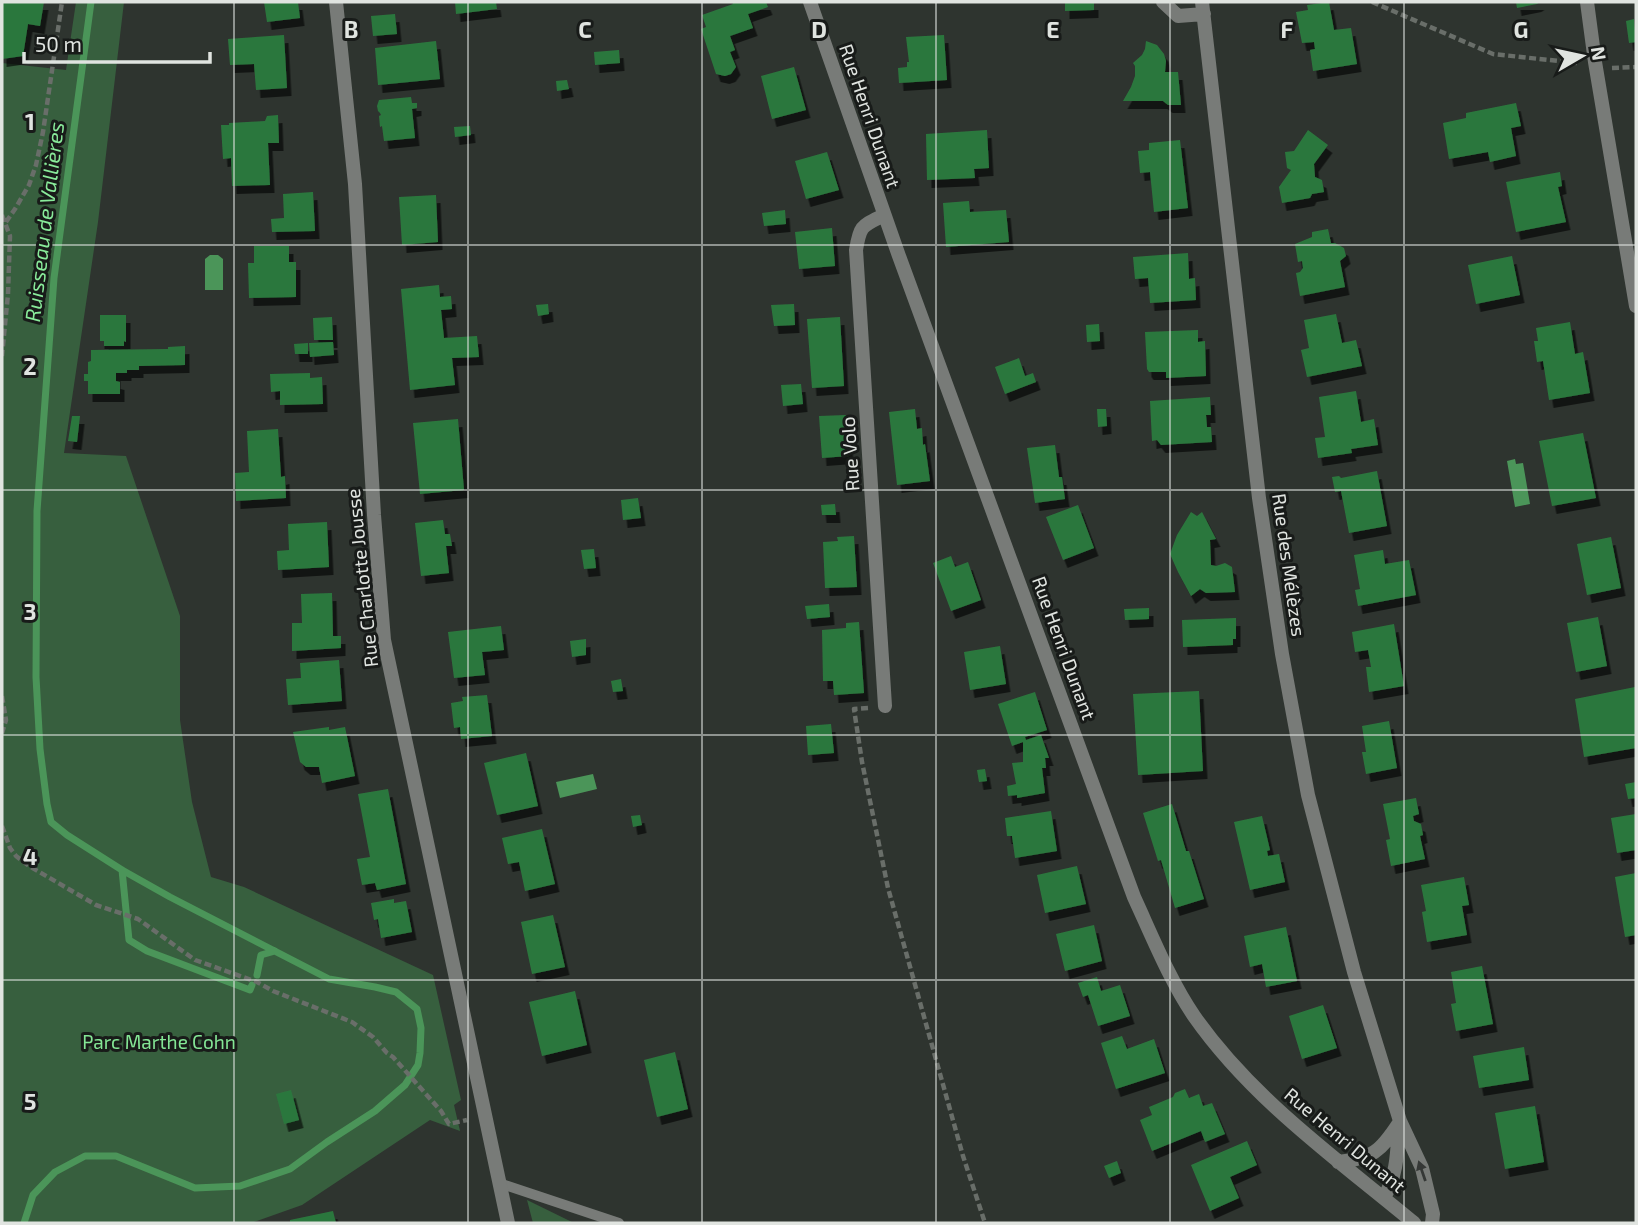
<svg xmlns="http://www.w3.org/2000/svg" width="1638" height="1225" viewBox="0 0 1638 1225" font-family="'Exo 2',sans-serif">
<defs>
<filter id="shadow"><feDropShadow dx="4.5" dy="8" stdDeviation="0" flood-color="#0009"/></filter>
</defs>
<rect width="100%" height="100%" fill="#2e342f"/>
<!-- green -->
<path fill="#375f3e" d="M76 2H124L98 222 64 453 126 456 180 616V720L192 802 211 877 244 887 433 975 461 1100 454 1105 460 1131 430 1120 302 1205 251 1223H2V63L66 70Z
M527 1200 574 1223H533Z"/>
<!-- water -->
<path fill="#4b9559" d="M210 255H218L223 259V290H205V259Z
M1515 459 1516 464 1523 463 1530 504 1515 507 1507 461Z
M593 774 597 789 560 798 556 782Z"/>
<g fill="none" stroke-linecap="round" stroke-linejoin="round">
<!-- stream -->
<path stroke="#4b9559" stroke-width="7" d="M122 870 129 940 147 951 250 990 252 985
M257 975 261 955 275 951
M24 1223 33 1195 55 1172 85 1156H116L195 1188 240 1186 290 1169 327 1142 375 1111 405 1085 418 1065 420 1053 421 1028 417 1009 396 992 375 987 329 979 170 897 122 870 67 835 51 822 47 804 40 749 36 677 37 511 54 278 91 2"/>
</g>
<!-- building -->
<path fill="#2c773e" filter="url(#shadow)" d="M2 2H44L40 26 28 24 23 56 2 59Z
M264 2H298L300 18 267 22Z
M455 2H496L497 9 456 14Z
M732 2H766L768 7 748 14 753 28 730 36 735 50 730 52 736 67 731 74 725 76 716 74 701 29 706 27 702 15 733 4Z
M1065 2H1094V10L1065 11Z
M1329 2 1334 30 1351 28 1357 64 1313 71 1310 50 1315 49 1314 42 1302 43 1296 12 1308 10 1307 5Z
M1516 2H1540L1537 4 1517 8Z
M395 14 397 34 373 36 371 16Z
M1634 19 1636 42 1629 43 1626 21Z
M284 35 287 88 256 90 254 64 230 65 228 39Z
M944 35 947 80 899 83 898 68 907 67V62H909L906 37Z
M436 41 440 79 378 85 375 48Z
M1146 41 1157 45 1164 54 1166 61 1165 72H1178L1181 105H1168L1163 101H1123L1131 87 1135 76V66L1133 63 1142 55 1145 49Z
M619 50 620 63 595 65 594 52Z
M794 67 806 110 772 119 761 76Z
M567 80 569 89 557 91 556 81Z
M411 97 412 103H417V108L412 109 415 138 384 141 382 126 380 127 379 116 381 115 380 113 378 111 377 106 379 100Z
M1516 103 1521 126 1511 128 1516 156 1490 162 1488 152 1449 159 1443 123 1466 118V113Z
M278 115 279 143H268L270 185 232 186 231 158 223 159 221 125H229V123L265 121 267 116Z
M470 126 471 135 455 137 454 127Z
M987 130 989 168 974 169 975 178 927 180 926 134Z
M1308 130 1328 145 1314 164 1315 177 1322 180 1324 192 1312 194 1310 198 1282 203 1279 187 1291 170 1287 168 1285 152 1294 151Z
M1180 140 1188 208 1154 212 1150 172 1140 173 1138 151 1149 150V143Z
M827 152 839 190 806 199 795 161Z
M1560 172 1562 186 1558 187 1566 222 1516 232 1506 182Z
M313 192 315 231 272 232 271 219 284 218 283 194Z
M436 195 438 242 402 245 399 197Z
M969 201 970 212 1006 210 1009 242 946 247 943 203Z
M785 210 786 224 764 226 762 213Z
M832 228 835 266 799 269 795 232Z
M1328 229 1331 243H1335L1344 248 1346 256 1340 261 1345 287 1300 296 1296 273 1300 272 1303 268 1302 261 1298 262 1295 244 1312 237V232Z
M254 246H289V262H296V297L249 298 248 263H254Z
M1188 253 1189 279 1195 278 1196 300 1150 303 1148 278 1135 279 1133 257Z
M1512 256 1520 295 1476 304 1468 265Z
M439 285 440 297 451 296 452 309 441 310 444 338 477 336 479 357 452 358 455 385 410 390 401 289Z
M548 304 549 314 538 316 536 305Z
M794 304 795 325 774 326 771 305Z
M1336 314 1342 343 1356 340 1362 366 1307 377 1301 350 1309 348 1304 320Z
M100 315H126V342L124 341V346H104V341H100Z
M332 317 333 340H314L313 318Z
M840 317 844 386 812 388 807 319Z
M1570 322 1575 354 1583 352 1590 393 1549 400 1543 361 1537 362 1534 341H1538L1536 328Z
M1099 324 1100 341 1087 342 1086 325Z
M1198 330V342L1205 341 1206 376 1166 378V372H1149L1147 369 1145 332Z
M333 342 334 355 310 357 309 343Z
M308 343V354H295L294 344Z
M185 346V365L139 366V370H127V373H116V381L120 382V394H88V381H84V374H88V362L91 361V350L168 349V347Z
M1019 358 1025 376 1033 373 1036 382 1005 394 995 367Z
M310 373V378L322 377 323 404 280 405V391L271 392 270 374Z
M801 384 803 404 783 406 781 385Z
M1356 391 1361 422 1374 419 1378 445 1351 449 1352 453 1318 458 1315 438 1325 437 1319 397Z
M1210 397 1211 415H1206L1207 427H1211L1212 442 1161 445 1157 440 1152 441 1150 401Z
M915 409 917 429 922 428 923 445 925 444 930 481 897 485 889 412Z
M1097 409H1106L1107 426 1098 427Z
M846 415 849 456 822 458 819 416Z
M72 416H80L77 442 68 441Z
M458 419 464 490 420 494 413 423Z
M278 429 281 477 285 476 286 498 236 501 235 473 249 472 247 431Z
M1583 433 1596 498 1552 506 1539 441Z
M1055 445 1059 477H1062L1065 499 1035 503 1027 448Z
M1377 471 1387 526 1349 533 1341 491 1335 492 1332 477 1339 476 1341 478Z
M638 498 641 518 623 520 621 500Z
M835 504 836 515H822L821 505Z
M1078 505 1094 548 1063 560 1046 517Z
M1191 512 1197 516 1202 512 1216 539 1210 540 1211 565 1216 566 1225 563 1232 567 1235 592 1206 593 1200 589 1191 596 1178 572 1170 554 1177 535Z
M443 520 445 534H450L452 546H446L449 573 421 576 415 523Z
M327 522 329 567 278 570 277 551 289 550 288 524Z
M854 536 857 587 825 588 823 542 838 541 837 537Z
M1611 537 1621 588 1587 595 1577 544Z
M594 549 596 568 584 569 581 550Z
M1383 550 1385 564 1409 560 1416 595 1358 606 1355 590 1360 589 1354 555Z
M951 556 955 567 968 562 981 600 951 611 933 563Z
M332 593 333 636H341V648L292 651V623H302L301 594Z
M829 604 830 617 807 619 805 606Z
M1149 608V619L1125 620 1124 609Z
M1598 617 1607 666 1576 672 1567 623Z
M1236 618V639H1233V645L1183 647 1182 620Z
M859 622 864 693 834 695 833 681H823L822 630 846 628V623Z
M1394 624 1404 686 1369 692 1366 667H1371L1368 650 1355 652 1352 632Z
M501 626 504 650 482 652 485 675 454 678 448 632Z
M586 639V655L572 657 570 641Z
M1000 646 1006 684 970 690 964 652Z
M339 660 342 701 288 705 286 679 301 678 300 663Z
M621 679 623 691 613 692 611 681Z
M1635 687 1636 748 1584 757 1575 699Z
M1199 691 1203 771 1138 775 1133 694Z
M1035 692 1047 730 1025 737 1026 740 1041 735 1049 758H1045L1046 768H1042L1045 793 1017 798V795L1008 796 1007 786 1016 784 1012 763 1023 762V742L1012 746 998 704Z
M487 695 492 736 461 739 460 727 454 728 451 703 463 701 462 697Z
M1389 721 1397 768 1366 774 1362 752H1366L1362 726Z
M831 724 834 753 808 755 806 726Z
M329 727V730L345 727 355 776 322 783 319 767H306L300 762 293 732Z
M526 753 538 806 497 815 484 763Z
M985 769 987 781 979 782 977 770Z
M1636 782V798L1628 799 1625 784Z
M388 789 406 884 377 890 375 883 362 885 357 859 370 857 358 794Z
M1416 798 1419 814 1413 816 1414 821 1421 824 1423 835 1420 836 1425 859 1391 866 1386 840 1390 839 1383 804Z
M1172 804 1186 851H1189L1204 899 1175 908 1161 860 1158 861 1143 813Z
M1051 811 1057 851 1015 858 1012 836H1007L1005 818Z
M1636 814V850L1617 853 1611 818Z
M640 815 642 825 633 827 631 816Z
M1262 816 1270 850 1267 851 1268 856 1279 854 1285 882 1250 890 1234 822Z
M542 829 555 884 525 891 519 862 508 864 502 838Z
M1077 866 1086 904 1045 913 1037 875Z
M1636 873V935L1625 937 1615 877Z
M1464 877 1469 905 1462 906 1467 935 1427 942 1422 912 1426 911 1421 885Z
M394 899V903L406 901 412 932 381 938 378 919 374 920 371 903Z
M553 915 565 967 532 974 521 922Z
M1094 925 1102 961 1065 971 1056 934Z
M1286 927 1297 981 1266 987 1262 964 1250 967 1244 936Z
M1482 966 1493 1024 1456 1031 1451 1004 1456 1003 1451 972Z
M1097 977 1101 991 1120 985 1130 1016 1098 1026 1088 995 1083 997 1078 983Z
M575 991 587 1045 542 1056 529 1002Z
M1323 1005 1337 1048 1302 1059 1289 1016Z
M1122 1036 1127 1049 1154 1039 1165 1073 1116 1089 1101 1043Z
M1524 1047 1529 1080 1479 1088 1473 1056Z
M675 1052 688 1109 657 1117 644 1060Z
M1185 1089 1189 1098 1199 1094 1203 1106 1212 1103 1225 1134 1205 1142 1201 1131 1152 1151 1140 1120 1152 1115 1149 1107 1173 1097 1175 1093Z
M291 1090 299 1120 284 1124 276 1094Z
M1535 1106 1544 1162 1505 1169 1495 1113Z
M1247 1141 1257 1165 1230 1177 1239 1198 1210 1211 1191 1165Z
M1117 1161 1121 1173 1109 1178 1104 1166Z
M333 1211 336 1223H290V1220Z"/>
<g fill="none" stroke-linecap="round" stroke-linejoin="round">
<!-- path -->
<path stroke="#696e69" stroke-width="4.5" stroke-dasharray="7 3.5" stroke-linecap="butt" d="M1372 2 1493 54 1577 63
M1612 68 1636 67
M2 215 10 236 8 294 2 356
M6 222 15 209 29 185 36 165 43 132 62 2
M2 696 6 720 2 733
M868 708 854 709 862 762 888 888 963 1156 985 1223
M2 826 10 848 16 856 29 866 48 877 96 905 138 919 195 960 257 982 273 991 352 1022 373 1037 387 1053 393 1057 441 1111 449 1124 467 1120"/>
<!-- service -->
<path stroke="#787b78" stroke-width="10" d="M499 1183 619 1223"/>
<!-- minor -->
<path stroke="#787b78" stroke-width="14" d="M336 2 355 184 374 515 384 640 508 1223
M810 2 899 256 1134 897C1152 936 1170 981 1194 1016 1252 1099 1337 1159 1414 1223
M1163 2 1178 16 1204 14
M1202 2 1259 498 1282 654 1308 795 1354 972 1400 1121 1422 1168 1433 1214 1432 1223
M1587 2 1595 62 1636 306
M884 215C862 226 860 225 856 250L885 706
M1338 1162C1373 1158 1380 1152 1399 1123
M1384 1198C1398 1172 1397 1152 1399 1123"/>
</g>
<!-- one-way arrows -->
<defs><path id="oneway-solid" d="M-6-.8H1V-3.2L6.5 0L1 3.2V.8H-6Z" transform="scale(1.75)"/></defs>
<use fill="#353836" href="#oneway-solid" transform="translate(1422 1171) rotate(-109)"/>
<!-- grid -->
<path fill="none" stroke="#e0e4e0" stroke-width="2" stroke-opacity="0.55" d="M234 2V1223M468 2V1223M702 2V1223M936 2V1223M1170 2V1223M1404 2V1223M2 245H1636M2 490H1636M2 735H1636M2 980H1636"/>
<g text-anchor="middle" stroke-width="6" stroke-linejoin="round" paint-order="stroke">
<!-- street labels -->
<g font-size="19" fill="#e0e4e0" stroke="#181b19">
<text transform="translate(870 116) rotate(71)" y="7">Rue Henri Dunant</text>
<text transform="translate(850 454) rotate(-94)" y="7">Rue Volo</text>
<text transform="translate(1289 565) rotate(82)" y="7">Rue des Mélèzes</text>
<text transform="translate(362 578) rotate(-96)" y="7">Rue Charlotte Jousse</text>
<text transform="translate(1064 648) rotate(70)" y="7">Rue Henri Dunant</text>
<text transform="translate(1345 1140) rotate(40)" y="7">Rue Henri Dunant</text>
</g>
<!-- park labels -->
<g font-size="19" fill="#84e695" stroke="#181b19">
<text x="159" y="1049">Parc Marthe Cohn</text>
</g>
<!-- water labels -->
<g font-size="21" font-style="italic" fill="#89eb9a" stroke="#181b19">
<text transform="translate(45 222) rotate(-83)" y="7">Ruisseau de Vallières</text>
</g>
</g>
<g font-size="23" text-anchor="middle" font-weight="bold" fill="#e0e4e0" stroke="#181b19" stroke-width="6" stroke-linejoin="round" paint-order="stroke">
<text x="351" y="38">B</text>
<text x="585" y="38">C</text>
<text x="819" y="38">D</text>
<text x="1053" y="38">E</text>
<text x="1287" y="38">F</text>
<text x="1521" y="38">G</text>
<text x="30" y="130">1</text>
<text x="30" y="375">2</text>
<text x="30" y="620">3</text>
<text x="30" y="865">4</text>
<text x="30" y="1110">5</text>
</g>
<!-- border -->
<rect width="1638" height="1225" fill="none" stroke="#e0e4e0" stroke-width="7"/>
<!-- north arrow -->
<g transform="translate(1582 56) rotate(81)" stroke="#181b19" stroke-width="5" paint-order="stroke">
<path d="M0-5L12 26L0 18L-12 26Z" fill="#e0e4e0"/>
<text y="-10" font-size="19" font-weight="bold" text-anchor="middle" fill="#e0e4e0">N</text>
</g>
<!-- scale -->
<path d="M24 52v10h186v-10" fill="none" stroke="#e0e4e0" stroke-width="3.5"/>
<text x="35" y="52" font-size="21" fill="#e0e4e0" stroke="#181b19" stroke-width="5" paint-order="stroke">50 m</text>
</svg>
